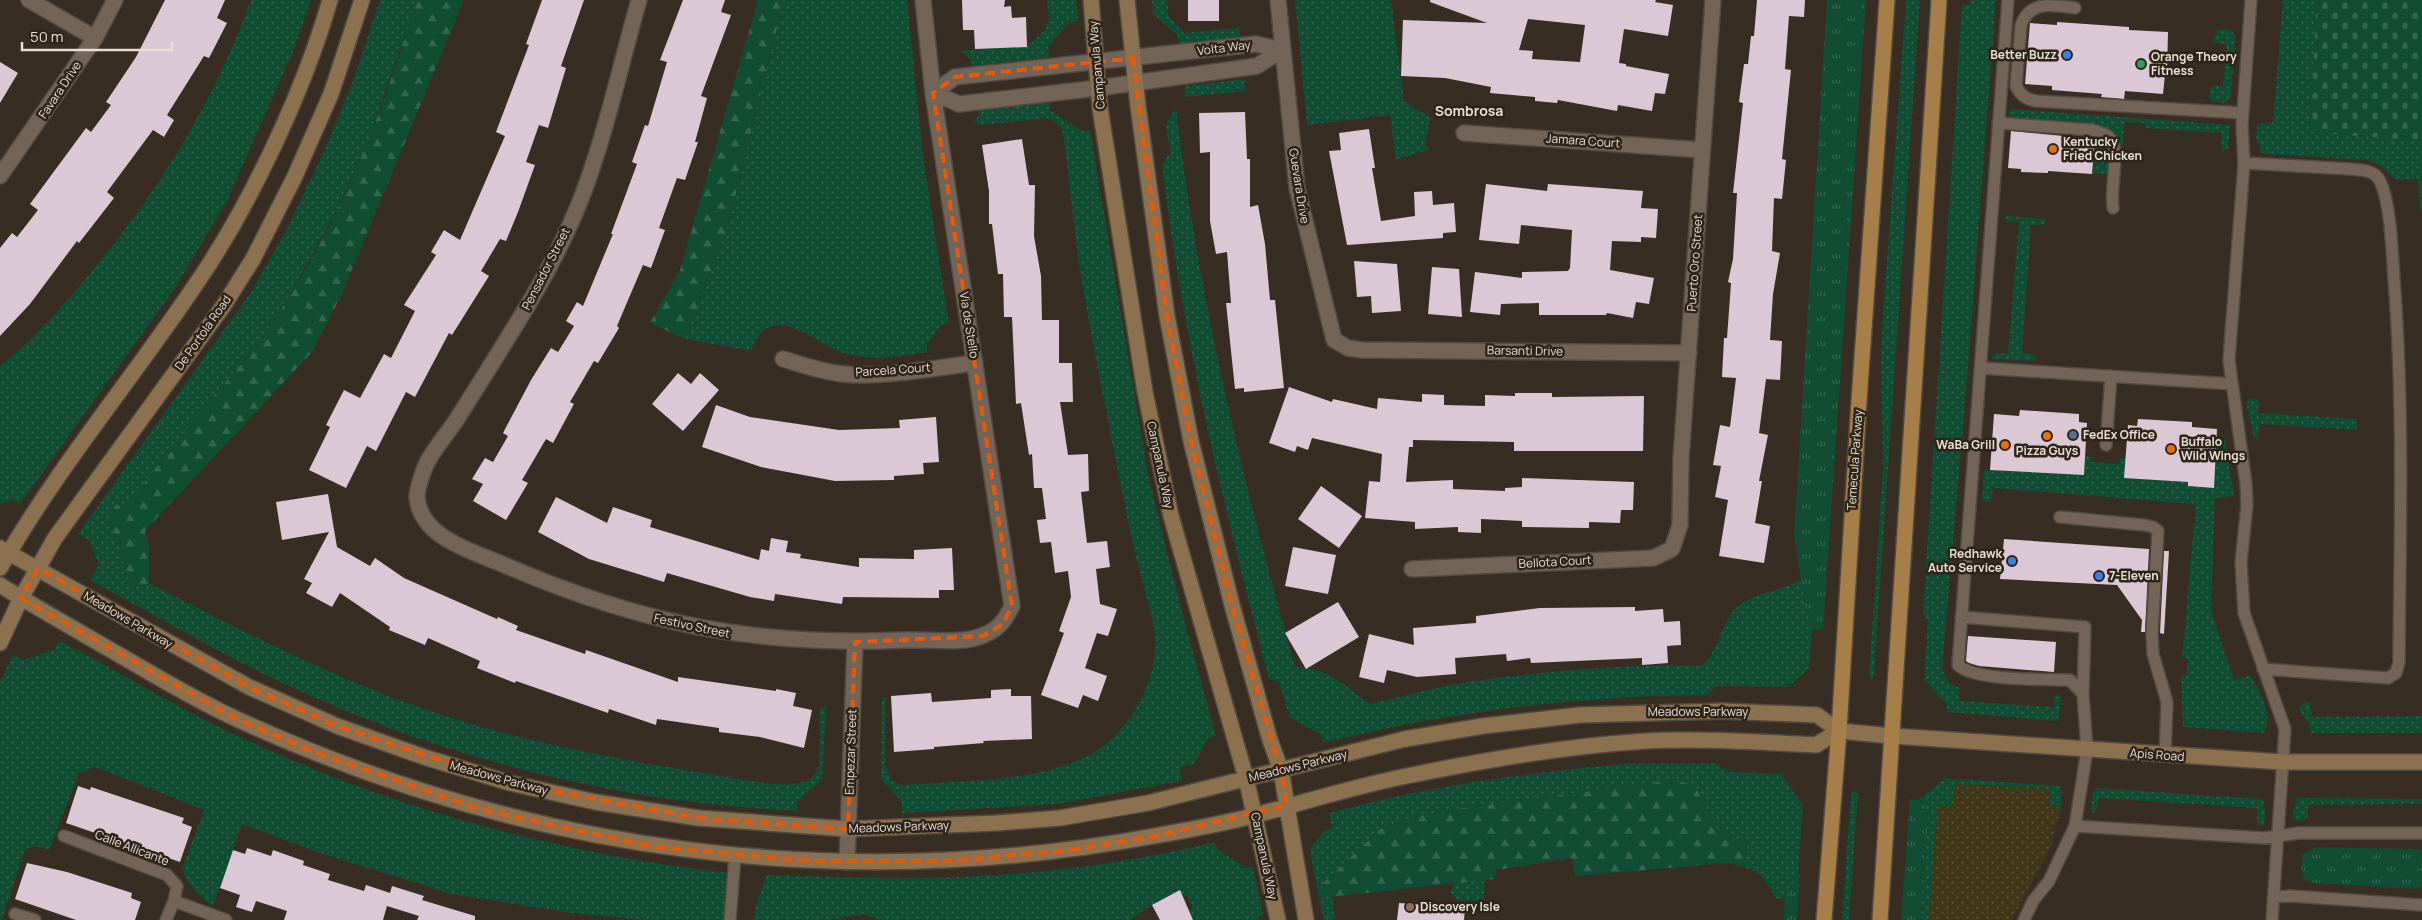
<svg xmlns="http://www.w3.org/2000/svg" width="2422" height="920" viewBox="0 0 2422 920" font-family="Manrope,sans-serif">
<defs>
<pattern id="grass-tufts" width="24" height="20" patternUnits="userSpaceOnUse" patternTransform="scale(1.25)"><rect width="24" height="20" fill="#104d32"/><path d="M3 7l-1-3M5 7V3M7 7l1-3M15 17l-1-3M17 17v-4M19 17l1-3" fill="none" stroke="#33664f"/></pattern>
<pattern id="forest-firs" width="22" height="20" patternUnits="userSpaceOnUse" patternTransform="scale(1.25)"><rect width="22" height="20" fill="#104d32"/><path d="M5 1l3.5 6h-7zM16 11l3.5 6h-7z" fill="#33664f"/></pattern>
<pattern id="sand-dots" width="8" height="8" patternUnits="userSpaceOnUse" patternTransform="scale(1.25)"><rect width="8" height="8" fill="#3f3717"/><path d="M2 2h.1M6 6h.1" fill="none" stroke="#5b5438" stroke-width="1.8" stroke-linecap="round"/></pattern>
<pattern id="cemetery-stones" width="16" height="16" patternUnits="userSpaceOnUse" patternTransform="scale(1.25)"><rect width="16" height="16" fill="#104d32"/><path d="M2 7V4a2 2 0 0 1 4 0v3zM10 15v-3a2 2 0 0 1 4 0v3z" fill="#33664f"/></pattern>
<pattern id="park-dots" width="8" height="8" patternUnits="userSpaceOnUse" patternTransform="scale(1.25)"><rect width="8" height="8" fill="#104d32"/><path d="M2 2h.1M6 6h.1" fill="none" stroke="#33664f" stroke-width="1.8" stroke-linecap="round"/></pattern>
</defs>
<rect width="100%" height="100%" fill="#382d22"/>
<!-- grass -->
<path fill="url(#grass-tufts)" d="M1827 0H1866L1823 630H1812L1804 601 1794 535Z
M1924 796 1928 817 1920 920H1901L1910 799 1918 800Z
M2316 847 2421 849 2422 886 2415 889 2314 883 2304 879 2301 868 2303 854Z
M1798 872 1800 874 1797 920H1784L1785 898Z"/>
<!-- forest -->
<path fill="url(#forest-firs)" d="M415 0H464L342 294 313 351 145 531 149 546V583L147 586C120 588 125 558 119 542 116 534 110 529 108 521L115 505 120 504C152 466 185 429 217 392 230 376 246 360 258 343 330 243 384 118 415 0Z
M758 0H784L728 226 685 339 650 323 680 270Z
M1670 780 1694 784 1717 829 1747 843 1745 867 1727 863 1575 876 1572 858 1496 870 1495 879 1319 898 1317 889 1380 829 1418 816 1462 808Z"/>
<!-- sand -->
<path fill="url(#sand-dots)" d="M1955 784 2050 789 2049 806 2061 807 2051 846 2012 920H1929L1938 806Z"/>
<!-- cemetery -->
<path fill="url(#cemetery-stones)" d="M2317 0H2422V141L2309 133Z"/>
<!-- park -->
<path fill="url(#park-dots)" d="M251 0H311L295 47 227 201 175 288 20 504 13 500 0 503V366C35 338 64 305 92 271 162 186 213 103 251 0Z
M380 0H415L408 26 368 141 337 209 291 293 258 344 199 413 126 506 120 504 115 505 108 521C110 529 116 534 119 542 125 558 120 589 147 586L149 583C225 622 301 662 381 693 486 735 598 756 710 774 736 778 782 790 807 781 813 778 816 772 819 766L820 708 826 707 822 780 798 801 797 811C632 803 470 766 318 699 239 665 165 621 90 580L99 565 89 540 78 534 251 292 287 229 327 145 353 81Z
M784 0H907L923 156 949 324 941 325 927 344V352C902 356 876 361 851 355 817 348 771 294 751 351L685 339 728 226Z
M1047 0H1076L1078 21 1069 23 1048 47 1049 57 972 66 971 60 961 51 1031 43 1045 30 1049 19Z
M1152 0H1167L1169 17 1184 33 1239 28 1241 38 1179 45 1178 36 1153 14Z
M1295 0H1391L1404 101 1431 118 1425 141 1428 150 1396 160 1390 115 1307 125Z
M1906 0H1920L1874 673 1872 680 1869 674 1883 471 1881 362 1883 315Z
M1971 0H1996L1966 393 1942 669 1949 683 1960 688 1959 701 2054 707 2055 693 2061 698 2058 721 1947 712V705L1924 680 1928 621 1923 613 1962 5H1968Z
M2283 0H2317L2309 132 2422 141V210H2420L2418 179 2395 180 2384 168 2368 160 2267 154 2261 152 2256 137 2258 124 2273 122Z
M2224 29 2233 32 2235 37 2231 95 2226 103 2211 101 2209 98 2211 86H2223L2227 44 2214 43 2213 40 2217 30Z
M1245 79 1246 91 1185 97V86Z
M1049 101 1050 110 1082 131 1090 130 1148 474 1182 612 1216 736 1208 738 1194 764 1180 767 1182 781 1057 804 902 813V802L881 779 882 698 886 697 885 765 892 781 901 785C964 780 1066 784 1113 738 1136 715 1155 680 1155 647 1156 619 1145 596 1139 569 1129 532 1123 494 1115 457 1102 390 1088 323 1078 256 1072 215 1069 174 1063 134L1060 126 1049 118 982 125 974 123 979 115 978 109Z
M1176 108C1198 298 1244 484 1295 667 1330 669 1344 685 1370 704 1398 698 1427 689 1455 684 1536 671 1620 665 1702 665 1716 656 1721 624 1735 609 1754 590 1781 593 1802 579L1804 601 1812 630 1809 668 1788 687 1718 686 1707 695C1578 696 1449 711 1323 743L1320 734 1290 718 1279 682 1269 679C1224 509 1183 340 1162 165L1170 153 1166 124Z
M2011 109 2230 125 2228 150H2222V133L2145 128V123L2125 122 2119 177C2112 157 2133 137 2099 125L2012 120 2008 115Z
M2095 137C2111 144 2108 159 2107 174H2093Z
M2006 216 2045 219 2046 223 2044 225H2031L2022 353 2036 355V358L2034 361 1993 359 1991 357 1995 353H2008L2019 222 2003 220Z
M2250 398 2259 400 2258 413 2357 419V430L2260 424 2258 437 2254 438 2246 402Z
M2225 439 2234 496 2215 498 2211 610 2234 680 2250 675C2259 693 2275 713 2264 733L2183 727 2181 675H2187L2188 659 2182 658 2196 504 1993 488 1991 502 1982 501 1984 470 2015 472 2085 456 2091 457V462L2119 464 2120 458H2126L2125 478 2188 482V486L2213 488 2216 443Z
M59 641C110 666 158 697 209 722 373 804 547 852 729 873L724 920H647L571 913 451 894 317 852 242 824 213 906C198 896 189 885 182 869L204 810 95 767 79 773 49 850 34 846 25 850 2 920H0V682L13 655 22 660 54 650Z
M2306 702H2310L2312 717 2422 716V733H2311L2309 724 2300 711V707Z
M1640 763H1714L1729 772 1781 774 1803 805 1798 872 1785 898 1777 899 1761 875 1745 867 1747 843 1717 829 1694 784 1670 780 1462 808 1418 816 1380 829 1317 889 1310 849 1324 831 1332 828 1329 813C1431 785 1534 771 1640 763Z
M1945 778 2060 786 2062 791 2061 807 2049 806 2050 789 1955 784 1952 807 1938 806 1929 920H1920L1928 817 1924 796Z
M2097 788 2262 799C2266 806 2267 819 2262 826L2257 825V808L2099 798 2095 814 2091 811 2093 793Z
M1855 790 1858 793 1857 808 1849 920H1842L1851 794Z
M2297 798 2422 799V804L2308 805V817L2300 822 2292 817Z
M1215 842 1217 849 1246 868 1253 867 1263 915 1257 918V920H1193L1188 911 1193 908 1187 895 1183 897 1180 891 1152 905 1130 920H880L864 914 829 920H754L755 908 766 875C831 877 896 880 960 877 1045 874 1133 862 1215 842Z
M1485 880 1484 902 1456 900 1450 892 1455 883Z
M1332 896 1335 920H1324L1319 898Z"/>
<!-- building -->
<path fill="#dac8d4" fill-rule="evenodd" d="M165 0H225L217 18 227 23 209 58 204 56 167 115 174 120 164 137 153 130 107 192 114 198 79 243 77 241 30 304 0 336V248L12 233 17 237 38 210 30 204 86 128 91 132 111 105 106 102 136 57Z
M542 0H584L561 66 566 68 548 128 539 125 526 162 535 165 518 212 506 241 500 239 481 271 489 276 452 335 449 333 415 397 406 392 376 451 367 446 346 488 309 470 330 427 326 425 344 390 360 398 384 354 391 358 415 311 404 305 436 255 431 252 444 230 460 240 505 136 496 132 529 45 526 44Z
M683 0H725L721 12 731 15 701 96 707 98 695 142H698L685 180 677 178 659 228 665 230 651 268 643 265 617 326 619 328 598 363 594 361 570 402 574 404 553 443 546 439 522 480 528 483 506 520 473 501 483 484 472 479 485 458 493 462 508 436 503 433 531 380 551 348 558 352 574 326 566 321 577 302 583 306 613 234H611L637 164 632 162 645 125 648 126 667 62 660 60Z
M962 0H1005L1004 7 1011 6 1012 18 1026 17 1027 47 975 49 974 30H963Z
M1188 0H1219V21H1188Z
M1430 0H1656L1655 2 1673 5 1668 36 1624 29 1619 63 1626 64V66L1669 74 1665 94 1655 93 1652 111 1618 105 1617 111 1558 100 1557 103 1535 101V97L1490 93 1491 87 1445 78 1401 76 1403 20 1487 23 1430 2ZM1528 19 1585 25 1580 62 1532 59 1533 51 1519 50Z
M1757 0H1805L1804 17 1789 16 1785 69 1791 70 1782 159 1786 160 1782 199 1774 198 1772 251 1780 253 1773 294 1770 340 1782 341 1780 380 1766 379 1759 433 1768 435 1759 481H1762L1755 523 1770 526 1764 563 1719 556 1728 500 1715 497 1721 466 1713 465 1720 425 1730 427 1736 378 1722 377 1724 338H1727L1731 283 1728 282 1733 259 1737 193H1733L1743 103 1739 102 1744 64H1748L1751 36H1754Z
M2057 22 2129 27V30L2168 32 2167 75H2165L2163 94 2125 91 2124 99 2101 97 2102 94 2052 90V86L2025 84 2030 23 2057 25Z
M0 62 18 73 0 103Z
M1245 112 1247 159H1250V207L1258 205 1265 244 1270 300H1275L1284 388 1244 392V388L1235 389 1226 303H1231L1227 252 1216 254 1210 221V152L1200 153 1199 113Z
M1369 129 1375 168H1372L1381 221 1415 216 1414 192 1432 191 1433 205 1454 203 1456 232 1443 233V238L1347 245 1329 151 1341 150 1339 133Z
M2011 131 2095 139 2092 174 2048 171V173L2021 172V169L2008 168Z
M1022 139 1029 185H1035L1034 236 1041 276 1042 320H1059V363H1072L1073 402H1060L1068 455 1088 454 1089 491 1081 492 1087 543 1107 541 1110 567 1096 569 1100 604 1117 609 1108 636 1097 633 1085 668 1107 676 1098 701 1083 695 1078 708 1041 695 1064 633 1059 631 1071 597 1068 571 1055 573 1051 542 1040 543 1037 520 1046 519 1042 488H1034L1032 454 1029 455 1021 403 1016 404 1012 317H1004L1003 274H998L992 224H989V191L982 145Z
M1486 184 1547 191 1548 184 1643 191 1641 208 1658 209 1656 238 1641 237V242L1612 241 1610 270 1654 278 1649 304 1636 302 1633 318 1607 313 1606 315H1539V303L1501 304 1500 315 1470 312 1475 272 1522 278V272L1568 271 1570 268 1572 230 1521 225 1519 244 1479 240Z
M1354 261 1397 264 1401 311 1372 313 1371 296 1357 297Z
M1432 267 1459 269 1462 317 1428 314Z
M678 373 691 384 700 373 719 390 683 431 652 404Z
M1289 387 1332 402 1333 399 1377 409 1378 398 1422 402V394L1444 395V405L1485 406V395L1515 396V393H1552V397L1644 396 1643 451H1514V442L1413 440V447H1409L1406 482 1453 480V489L1505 491V488L1522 487V478L1634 482 1633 510H1621L1620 523 1589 522V528L1522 527V521L1481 519V533L1458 532V527L1415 529V522L1365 518 1369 481 1380 482 1382 454 1312 438 1308 450 1297 446 1295 452 1269 443Z
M716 405 750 417 839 430 900 428 899 420 936 417 939 462 923 463 924 474 894 476V480L835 481 761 467 702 447Z
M2020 410 2079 414V422L2087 423 2084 475 1990 470 1994 414 2019 416Z
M2138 419 2192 422V427L2217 429 2214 488 2188 486V482L2124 478 2128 425 2137 426Z
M1321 486 1362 516 1339 548 1298 519Z
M328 494 337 547 370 566 375 558 404 578 497 619 498 617 518 626 516 630 585 654 586 650 678 682V677L776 691V689L796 693 793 706 812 710 804 748 760 737 719 732V728L657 719 656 725 609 709 608 713 516 681 515 683 477 668 480 661 428 638 425 645 389 630 390 627 340 593 332 607 306 593 312 583 304 579 329 532 282 540 276 502Z
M556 497 607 523 613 507 652 520 650 527 759 560 761 549 769 551 771 538 788 541 786 552 801 554 800 558 859 567V558L914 559V550L952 548 954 590H939V598L843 597 842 604 775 594 774 601 750 597 667 573 664 582 589 559 538 532Z
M2004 539 2149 549 2145 632H2141L2142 620 2117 585 2000 579Z
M1293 547 1336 555 1328 594 1285 586Z
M2164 551H2169L2164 634 2160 633Z
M1338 602 1359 637 1306 669 1285 633Z
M1635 607V611L1663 609 1664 622 1680 621 1681 645 1667 646 1668 663 1642 665V658L1531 663 1530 658 1507 661 1506 654 1455 658 1456 674 1417 677 1387 670 1384 683 1359 677 1369 634 1414 645 1413 628 1476 623V616L1540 608Z
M1968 636 2056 642 2054 672 1979 666 1969 663 1966 661Z
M1011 689V696H1031L1032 739 983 741 984 743 934 747V749L894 752 891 696 931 693 932 702 991 698V690Z
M78 786 90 790 91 787 184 818 182 823 192 827 180 862 66 823Z
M247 848 271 856 273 850 304 861 303 865 330 874 328 880 364 891 366 885 390 893 392 886 424 896 422 900 475 916V920H417L419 916 387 906 383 920H284L287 911 256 901 252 912 236 907 240 895 220 888 233 850 245 854Z
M27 863 67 872 132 893 131 898 141 902 135 920H76L15 899Z
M1180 890 1193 920H1160L1152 905Z
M1399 903 1465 908 1464 920H1397Z"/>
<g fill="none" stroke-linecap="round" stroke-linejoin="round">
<!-- lane casing -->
<g stroke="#534a3f" stroke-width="14">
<path id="lane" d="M2008 0 1958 665C1973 681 2045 679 2070 680L2083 694 2087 750 2075 826 2049 881 2033 901 2024 920
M2251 0 2242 126 2244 163 2229 360 2246 484 2247 505 2241 562 2244 613 2285 729 2272 920
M2075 8C2053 5 2030 0 2021 25L2016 86C2021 96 2026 99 2036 101L2243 113
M1998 123 2092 130C2099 132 2108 134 2112 141 2119 157 2110 189 2113 208
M2244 163 2350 169C2361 170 2375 170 2380 181 2391 204 2392 253 2394 279 2404 406 2400 535 2399 662L2396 673 2388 678 2263 669
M1981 368 2232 384
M2106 445 2111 376
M2060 517 2144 525 2153 527 2158 531 2152 633 2153 654 2167 702 2165 755
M1961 617 2085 627 2083 694
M2075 826 2264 838 2299 833H2422
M64 836 167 875 177 886 174 901 166 920
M2274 897 2291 896 2422 905
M174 901 226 920
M15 914 35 920
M730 920 735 856"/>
</g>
<!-- street casing -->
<g stroke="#534a3f" stroke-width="18">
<path id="street" d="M29 0 95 38
M639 0C621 63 607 129 584 191 565 242 538 290 509 336 491 365 473 394 455 422 445 437 431 452 425 467 422 475 417 489 417 497 420 537 471 551 502 564 640 624 756 647 906 640 931 639 961 645 984 635 999 629 1005 620 1012 606L933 93 923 0
M1278 0 1297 188 1334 340 1348 348 1362 350 1689 353
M1256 44 1282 50 1257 66 1098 88 959 104 933 93 955 77Z
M1464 133 1702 150
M0 176 95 38 115 0
M783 359C803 365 823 372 843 374 886 378 932 368 975 363
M1412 569 1653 558 1672 549 1680 525 1681 458 1713 0
M847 862 855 642"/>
</g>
<!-- secondary casing -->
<g stroke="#534a3f" stroke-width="18">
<path id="secondary" d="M1091 0 1100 108 1145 392 1171 516 1246 778 1278 920
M1127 0 1138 106 1167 316 1191 441 1232 605 1270 740 1281 770 1306 920
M0 548 249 687 337 726 424 757 510 783 595 802 698 818 848 829 997 823 1060 818 1148 803 1405 739 1483 726 1580 715 1723 711 1817 715 1839 731 1893 736 2282 762H2422
M0 568C56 470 129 383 192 290 248 210 303 94 330 0
M0 585C40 610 82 633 123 657 161 679 199 702 239 720 529 853 841 894 1154 836 1188 830 1223 824 1256 815 1308 801 1359 785 1412 775 1489 759 1567 746 1646 741 1702 738 1760 742 1816 745L1839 731
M0 643 21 598 55 538 224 305 253 259 295 176 331 94 362 0"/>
</g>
<!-- primary casing -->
<g stroke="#534a3f" stroke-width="18">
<path id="primary" d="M1824 920 1839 731 1859 401 1887 0
M1880 920 1939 0"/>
</g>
<!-- lane -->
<use href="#lane" stroke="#726558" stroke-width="11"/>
<!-- street -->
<use href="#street" stroke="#726558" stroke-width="15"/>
<!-- secondary -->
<use href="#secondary" stroke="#8c7150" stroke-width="15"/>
<!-- primary -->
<use href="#primary" stroke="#a67e48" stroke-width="15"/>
</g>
<!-- marked area -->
<path fill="none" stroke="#e8590c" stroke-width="4" stroke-dasharray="10 6" stroke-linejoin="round" d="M1133 58 1167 316 1191 441 1232 605 1281 770 1287 805 1151 837 1070 850 952 861H811L654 847 479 809 314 752 237 719 21 598 38 568 249 687 337 726 510 783 698 818 848 829 855 642 983 636 1003 624 1012 606 933 93 955 77Z"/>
<!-- markers -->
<g fill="#3f7fe0" stroke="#2e2418" stroke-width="2">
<circle cx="2067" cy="55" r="5"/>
<circle cx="2012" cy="561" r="5"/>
<circle cx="2099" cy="576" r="5"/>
</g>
<circle fill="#2e9e5b" stroke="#2e2418" stroke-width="2" cx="2141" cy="64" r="5"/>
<g fill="#e8710a" stroke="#2e2418" stroke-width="2">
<circle cx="2053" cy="149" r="5"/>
<circle cx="2047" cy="436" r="5"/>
<circle cx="2005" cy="445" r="5"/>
<circle cx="2171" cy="449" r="5"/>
</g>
<circle fill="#5c6f8a" stroke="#2e2418" stroke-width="2" cx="2073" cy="435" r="5"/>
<circle fill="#8d6e63" stroke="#2e2418" stroke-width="2" cx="1410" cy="907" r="5"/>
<g text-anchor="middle" stroke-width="5" stroke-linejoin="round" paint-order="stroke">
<!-- street labels -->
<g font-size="12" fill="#e6dfd7" stroke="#2e2418">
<text transform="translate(1224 48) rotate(-7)" y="4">Volta Way</text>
<text transform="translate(1097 65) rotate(-95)" y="4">Campanula Way</text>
<text transform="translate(60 90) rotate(-56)" y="4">Favara Drive</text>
<text transform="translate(1583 141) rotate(4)" y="4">Jamara Court</text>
<text transform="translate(1299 186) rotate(81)" y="4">Guevara Drive</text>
<text transform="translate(1695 263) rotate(-86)" y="4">Puerto Oro Street</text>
<text transform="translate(546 269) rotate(-63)" y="4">Pensador Street</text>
<text transform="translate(969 325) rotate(81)" y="4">Via de Stello</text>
<text transform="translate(203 333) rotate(-55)" y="4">De Portola Road</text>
<text transform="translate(1525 351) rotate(1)" y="4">Barsanti Drive</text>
<text transform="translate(893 370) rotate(-4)" y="4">Parcela Court</text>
<text transform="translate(1855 460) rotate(-86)" y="4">Temecula Parkway</text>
<text transform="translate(1160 465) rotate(78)" y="4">Campanula Way</text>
<text transform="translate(1555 562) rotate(-3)" y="4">Bellota Court</text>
<text transform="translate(128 620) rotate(30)" y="4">Meadows Parkway</text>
<text transform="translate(692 626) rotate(12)" y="4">Festivo Street</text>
<text x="1698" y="716">Meadows Parkway</text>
<text transform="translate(851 752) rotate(-88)" y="4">Empezar Street</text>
<text transform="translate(2157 755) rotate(4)" y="4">Apis Road</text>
<text transform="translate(1298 766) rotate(-14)" y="4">Meadows Parkway</text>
<text transform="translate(499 778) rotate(15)" y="4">Meadows Parkway</text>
<text transform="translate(899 827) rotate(-2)" y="4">Meadows Parkway</text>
<text transform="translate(132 848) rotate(21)" y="4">Calle Allicante</text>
<text transform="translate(1264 856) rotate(78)" y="4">Campanula Way</text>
</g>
<!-- poi labels -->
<g font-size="12" font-weight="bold" fill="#e6dfd7" stroke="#2e2418" text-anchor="start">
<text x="2057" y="59" text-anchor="end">Better Buzz</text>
<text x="2151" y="61">Orange Theory<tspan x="2151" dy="14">Fitness</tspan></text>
<text x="2063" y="146">Kentucky<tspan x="2063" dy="14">Fried Chicken</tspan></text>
<text x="2083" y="439">FedEx Office</text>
<text x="2181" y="446">Buffalo<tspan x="2181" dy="14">Wild Wings</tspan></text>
<text x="1995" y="449" text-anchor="end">WaBa Grill</text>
<text x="2047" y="455" text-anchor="middle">Pizza Guys</text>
<text x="2002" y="558" text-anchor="end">Redhawk<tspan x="2002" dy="14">Auto Service</tspan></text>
<text x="2109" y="580">7-Eleven</text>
<text x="1420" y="911">Discovery Isle</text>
</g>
<!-- neighbourhood labels -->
<g font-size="14" font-weight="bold" fill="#e6dfd7" stroke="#2e2418">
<text x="1469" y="116">Sombrosa</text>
</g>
</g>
<!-- scale -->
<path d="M22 42v8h150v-8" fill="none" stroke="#e6dfd7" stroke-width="2.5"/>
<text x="30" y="42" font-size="15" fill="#e6dfd7" stroke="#2e2418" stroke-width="4" paint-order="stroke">50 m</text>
</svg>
